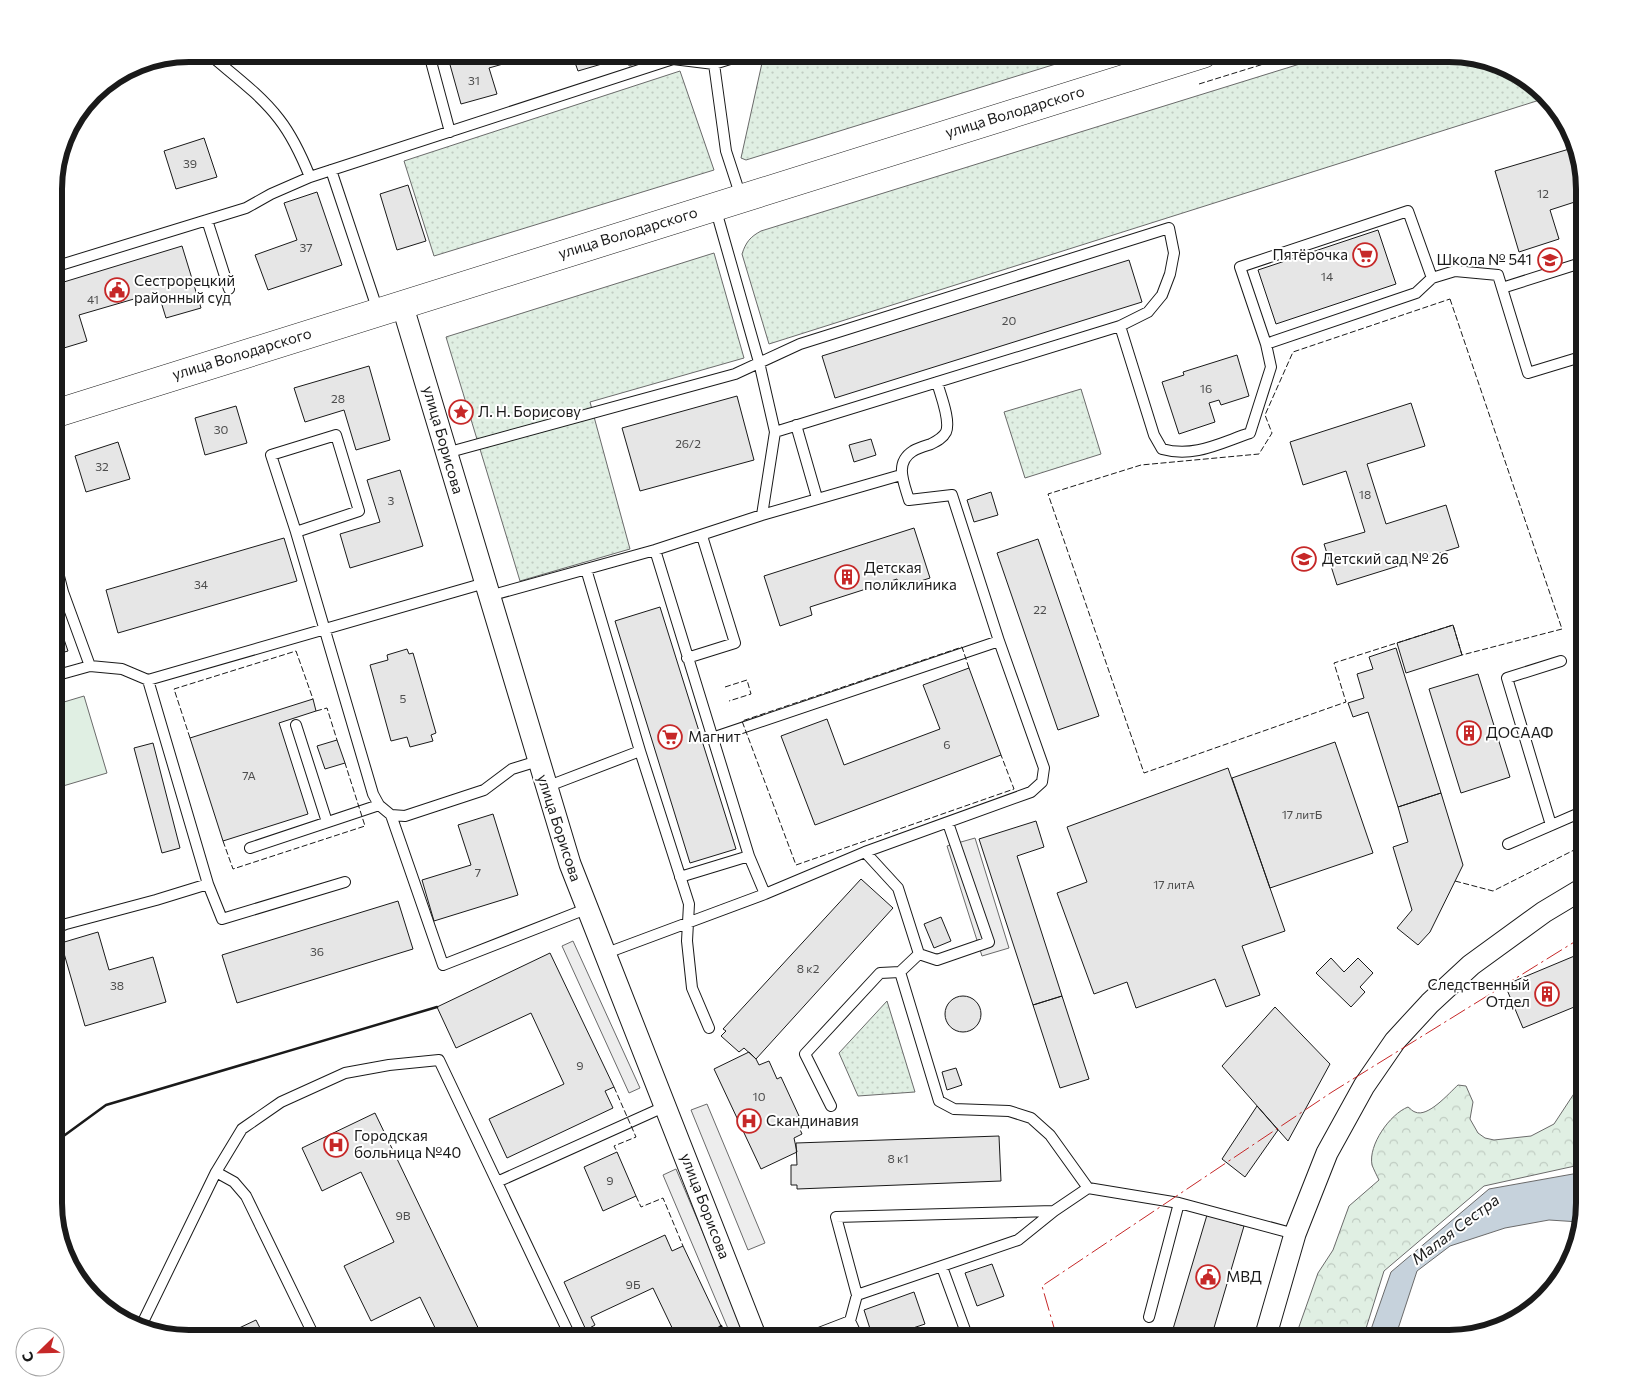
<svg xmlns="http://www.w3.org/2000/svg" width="1638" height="1392" viewBox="0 0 1638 1392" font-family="Commissioner,sans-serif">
<defs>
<pattern id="green-dots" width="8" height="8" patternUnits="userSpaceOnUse" patternTransform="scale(1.25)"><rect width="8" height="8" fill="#e0efe3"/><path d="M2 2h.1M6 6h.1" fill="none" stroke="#c0ccc2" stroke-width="1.8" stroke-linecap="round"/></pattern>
<pattern id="forest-crowns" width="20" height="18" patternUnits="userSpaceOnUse" patternTransform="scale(1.25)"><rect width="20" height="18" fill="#e0efe3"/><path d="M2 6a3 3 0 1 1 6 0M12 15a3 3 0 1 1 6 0" fill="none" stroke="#c0ccc2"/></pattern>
</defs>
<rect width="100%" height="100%" fill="#fff"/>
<!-- green -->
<path fill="url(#green-dots)" stroke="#6a6a6a" d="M626 54H666L629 66Z
M790 54H1088L746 160 741 158 762 63Z
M1332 54H1449L1500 64 1538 88 1546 98 769 344 742 254C746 242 750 237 761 231Z
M680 71 714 170 434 256 404 161Z
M714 253 744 358 590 402 630 549 520 581 446 337Z
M1081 389 1101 454 1025 478 1004 412Z
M887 1001 915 1092 858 1096 839 1053Z"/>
<!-- forest -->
<path fill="url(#forest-crowns)" stroke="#6a6a6a" d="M1584 1082V1164L1484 1186 1384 1271 1363 1338H1295L1318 1273 1333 1250 1349 1206 1379 1180C1377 1176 1374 1170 1372 1165 1368 1145 1390 1114 1408 1107 1411 1109 1412 1111 1415 1112 1428 1118 1449 1093 1458 1085L1466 1086 1473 1102 1470 1119 1478 1133 1485 1138 1494 1140 1531 1136 1554 1124 1579 1086Z"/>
<!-- pitch -->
<path fill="#e0efe3" stroke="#6a6a6a" d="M84 696 107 773 63 786 54 754V705Z"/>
<!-- parking -->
<path fill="#ededed" stroke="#6a6a6a" d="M975 838 1009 948 982 956 947 846Z
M573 941 640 1088 629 1093 562 946Z
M707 1104 765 1243 748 1250 691 1110Z
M676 1169 746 1334 737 1338H732L663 1175Z"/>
<!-- water -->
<path fill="#c6d2dc" stroke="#6a6a6a" d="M1584 1172V1203L1580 1222 1549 1220 1505 1228 1450 1246 1417 1271 1395 1338H1368L1391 1272 1489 1189Z"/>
<!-- building -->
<path fill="#e6e6e6" stroke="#1a1a1a" d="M447 54H538L489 68 497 94 461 104Z
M572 54H610L612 61 578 71Z
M204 138 217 177 176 189 164 151Z
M1576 147 1584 189V199L1550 210 1559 239 1519 252 1495 171Z
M408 185 426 241 397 250 380 194Z
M317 192 342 265 268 290 255 255 297 240 284 203Z
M1378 230 1396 284 1276 324 1258 270Z
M182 246 201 308 166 318 158 292 79 315 87 341 54 351V285Z
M1129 260 1142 302 835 398 822 356Z
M1237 355 1249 396 1221 405 1219 400 1209 403 1215 422 1179 434 1162 382 1184 375 1183 372Z
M369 366 390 440 356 450 344 410 305 422 294 388Z
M737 396 754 460 640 491 622 428Z
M1411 403 1425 446 1367 464 1386 524 1446 505 1459 547 1337 585 1324 544 1365 532 1346 471 1303 485 1290 442Z
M236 406 247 443 205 455 195 418Z
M871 439 876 455 854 462 849 445Z
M118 442 130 479 86 492 75 456Z
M400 470 423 546 350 568 340 534 380 522 367 480Z
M991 492 998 515 974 522 967 500Z
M914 528 930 578 899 588 897 579 810 607 812 615 780 626 764 576Z
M284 538 297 581 118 633 106 590Z
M1038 539 1099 716 1058 730 997 553Z
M660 607 736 849 690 863 615 621Z
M57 619 68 651 54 655V620Z
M1453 625 1462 655 1406 673 1397 643Z
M1396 648 1441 793 1398 807 1368 712 1353 717 1348 703 1364 698 1357 674 1373 669 1369 657Z
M407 649 409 654 413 653 436 733 431 735 433 741 410 747 407 737 391 741 370 665 388 660 387 655Z
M969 668 1001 755 815 825 781 736 827 719 844 765 940 729 923 685Z
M1478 674 1510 777 1461 793 1429 689Z
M313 699 316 711 279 723 308 814 223 841 190 738Z
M337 740 345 763 325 769 317 746Z
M1335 742 1373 853 1270 888 1232 778Z
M153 743 180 848 162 853 134 748Z
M1228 768 1285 931 1242 946 1260 995 1226 1007 1215 979 1136 1008 1127 982 1094 994 1057 893 1087 882 1067 827Z
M1441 793 1463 865 1430 932 1418 945 1397 928 1412 910 1393 847 1408 842 1398 807Z
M493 814 518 895 434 921 422 880 471 865 458 825Z
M1036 821 1044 847 1017 856 1062 996 1033 1005 979 839Z
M861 879 893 908 756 1059 744 1048 739 1052 721 1036 726 1031 723 1029Z
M398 901 413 949 237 1003 222 955Z
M941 917 951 941 934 948 924 924Z
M98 932 109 970 153 957 166 1002 85 1026 61 943Z
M1584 952V1003L1523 1028 1505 985Z
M550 953 614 1087 605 1091 613 1108 507 1158 489 1119 564 1084 531 1013 456 1048 437 1007Z
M1331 958 1344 972 1358 958 1373 973 1360 987 1365 992 1351 1007 1316 973Z
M1062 996 1089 1079 1060 1088 1033 1005Z
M945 1014a18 18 0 1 1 36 0a18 18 0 1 1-36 0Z
M1275 1007 1330 1064 1288 1141 1222 1066Z
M749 1052 756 1059 759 1065 769 1061 777 1079 781 1077 799 1116 795 1118 802 1134 794 1138 797 1152 761 1169 714 1069Z
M956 1068 962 1085 947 1090 942 1072Z
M1257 1106 1278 1130 1245 1177 1222 1159Z
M375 1113 483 1338H440L420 1297 371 1321 344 1266 394 1242 361 1172 322 1191 302 1148Z
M999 1136 1001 1181 797 1189V1185H791V1165H797L796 1143Z
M617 1152 636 1196 603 1211 584 1167Z
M1207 1215 1244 1226 1211 1338 1173 1329Z
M665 1235 672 1251 683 1246 721 1326 694 1338H677L653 1288 591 1317 595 1325 586 1330 564 1282Z
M992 1264 1004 1296 977 1306 965 1273Z
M914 1292 925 1324 883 1338H873L864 1310Z
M256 1320 265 1338H218Z"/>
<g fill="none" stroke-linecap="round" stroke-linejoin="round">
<!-- lane casing -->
<g stroke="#1a1a1a" stroke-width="12">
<path id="lane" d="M209 54C232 74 260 94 279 119 293 137 302 157 310 177
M429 54 450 132
M714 64 726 151 741 197
M331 170 378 311
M715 207 759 362 775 432 762 515
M207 220 229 289
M54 267 246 208 271 194 310 177 673 59 714 64 743 55 769 54
M1502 288 1584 262
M1266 344 1416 293 1432 278
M937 382C940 394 951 420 946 432 943 438 937 441 931 444 925 446 918 448 913 451 894 463 904 483 909 500L952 495 999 641
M796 425 817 498
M775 432 1120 326 1154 435 1162 449C1194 458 1220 443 1250 433L1271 367 1266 344 1240 267 1408 211 1432 278 1455 271 1498 275 1528 373 1584 356
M446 453 735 374 800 344 1169 228 1174 253 1170 274 1162 295 1148 312 1120 326
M296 532 271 455 336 435 359 511 296 532 373 794 379 805 391 815 443 965 586 909
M655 550 749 856 765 894
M54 557 63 592 90 666
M586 569 640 751 689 904 687 941 692 988 709 1028
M489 596 655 550 762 515 901 475
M687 658 735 643 702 536
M54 676 90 666 122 669 148 680 485 583
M148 680 208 884
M296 725 327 822
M546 787 640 751
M391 815 405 816 484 790 512 769 538 761
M1551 825 1507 678 1561 661
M1508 844 1584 811
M250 848 379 805
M680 877 749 856
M54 929 66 924 156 900 208 884 222 919 345 882
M604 954 765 894 865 852 1031 792 1042 782 1044 768 999 641 712 738
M919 954 937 960 989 942 948 823
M900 972 939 1101 954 1109 1009 1111 1031 1118 1050 1135 1088 1188
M831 1106 805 1054 880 973 900 972 919 954 898 888 865 852
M216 1172 234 1182 246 1196 315 1338
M497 1182 666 1106
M942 1267 968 1338
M857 1295 836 1217 1054 1211
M1149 1317 1179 1203
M850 1321 858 1338
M140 1328 216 1172 242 1129 281 1102 345 1073 389 1065 439 1060 571 1338
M806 1338 850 1321 857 1295 1018 1240 1054 1211 1088 1188 1179 1203 1295 1234"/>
</g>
<!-- street casing -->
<g stroke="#1a1a1a" stroke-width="23">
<path id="street" d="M402 304 570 864 756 1338
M1265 1338 1295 1234 1327 1153 1364 1086 1395 1041 1430 1003 1471 965 1544 912 1584 888"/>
</g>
<!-- secondary casing -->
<g stroke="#1a1a1a" stroke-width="29">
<path id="secondary" d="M54 414 1203 54"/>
</g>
<!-- lane -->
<use href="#lane" stroke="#fff" stroke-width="10"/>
<!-- street -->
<use href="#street" stroke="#fff" stroke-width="21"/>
<!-- secondary -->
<use href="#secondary" stroke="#fff" stroke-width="28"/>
<!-- fence -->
<path stroke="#1a1a1a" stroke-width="1" stroke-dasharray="6 2.5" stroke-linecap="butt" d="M1199 84 1296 54
M1450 299 1562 629 1462 655 1453 625 1334 663 1346 702 1144 773 1048 494 1141 465 1259 454 1272 433 1265 415 1293 352Z
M969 668 962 647 742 721 796 865 1014 789 1001 755
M725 687 747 680 751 694 729 701
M316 711 327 708 337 740
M190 738 174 689 296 651 313 699
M223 841 233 869 365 826 345 763
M1455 881 1493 891 1584 845
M614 1087 636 1137 614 1146 617 1152
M636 1196 641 1207 663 1198 683 1246"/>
<!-- wall -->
<path stroke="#1a1a1a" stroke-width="2.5" d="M54 1143 106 1105 437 1007
M721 1326 726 1338
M1099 1338 1112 1332 1114 1338"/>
<!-- power -->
<path stroke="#c62828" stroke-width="1" stroke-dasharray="18 4 2.5 4" stroke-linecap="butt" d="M1002 1338 1018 1328 1025 1338
M1057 1338 1042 1286 1332 1092 1584 936"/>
</g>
<!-- icons -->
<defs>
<g id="supermarket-ring" transform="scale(1.25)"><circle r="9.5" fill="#fff" stroke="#c62828" stroke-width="1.5"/><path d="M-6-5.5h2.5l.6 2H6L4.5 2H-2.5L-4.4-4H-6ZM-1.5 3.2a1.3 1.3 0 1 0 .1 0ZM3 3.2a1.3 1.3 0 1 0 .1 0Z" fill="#c62828"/></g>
<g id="school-ring" transform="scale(1.25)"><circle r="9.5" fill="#fff" stroke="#c62828" stroke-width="1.5"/><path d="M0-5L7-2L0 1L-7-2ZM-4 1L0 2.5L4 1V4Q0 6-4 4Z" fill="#c62828"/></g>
<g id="civic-ring" transform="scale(1.25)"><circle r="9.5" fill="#fff" stroke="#c62828" stroke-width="1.5"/><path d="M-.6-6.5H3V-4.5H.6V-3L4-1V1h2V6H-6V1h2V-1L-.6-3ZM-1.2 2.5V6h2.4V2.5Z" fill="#c62828"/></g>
<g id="sight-ring" transform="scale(1.25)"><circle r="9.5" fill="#fff" stroke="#c62828" stroke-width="1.5"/><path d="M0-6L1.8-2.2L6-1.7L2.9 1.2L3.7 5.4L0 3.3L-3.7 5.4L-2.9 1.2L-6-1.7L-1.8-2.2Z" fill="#c62828"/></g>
<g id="building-ring" transform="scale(1.25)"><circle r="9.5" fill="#fff" stroke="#c62828" stroke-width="1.5"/><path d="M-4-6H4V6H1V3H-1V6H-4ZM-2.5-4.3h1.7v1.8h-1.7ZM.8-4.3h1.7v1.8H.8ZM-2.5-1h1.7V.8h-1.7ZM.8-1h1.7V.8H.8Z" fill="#c62828"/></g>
<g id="hospital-ring" transform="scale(1.25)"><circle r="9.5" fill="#fff" stroke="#c62828" stroke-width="1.5"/><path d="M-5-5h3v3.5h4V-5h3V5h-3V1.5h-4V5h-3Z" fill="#c62828"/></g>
</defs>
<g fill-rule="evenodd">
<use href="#supermarket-ring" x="1365" y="255"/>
<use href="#school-ring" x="1550" y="260"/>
<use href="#civic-ring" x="117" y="290"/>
<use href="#sight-ring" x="461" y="412"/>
<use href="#school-ring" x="1304" y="559"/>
<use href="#building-ring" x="847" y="577"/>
<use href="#building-ring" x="1469" y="733"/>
<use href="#supermarket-ring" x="670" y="737"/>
<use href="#building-ring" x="1547" y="994"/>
<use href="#hospital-ring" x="749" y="1121"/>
<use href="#hospital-ring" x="336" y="1145"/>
<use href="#civic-ring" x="1208" y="1277"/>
</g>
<g text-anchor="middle" stroke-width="4" stroke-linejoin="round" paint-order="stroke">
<!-- number labels -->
<g font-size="12" fill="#4d4d4d">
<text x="474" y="85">31</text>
<text x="190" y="168">39</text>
<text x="1543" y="198">12</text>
<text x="306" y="252">37</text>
<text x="1327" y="281">14</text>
<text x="93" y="304">41</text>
<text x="1009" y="325">20</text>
<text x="1206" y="393">16</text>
<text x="338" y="403">28</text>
<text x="221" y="434">30</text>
<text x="688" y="448">26/2</text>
<text x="102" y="471">32</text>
<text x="1365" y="499">18</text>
<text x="391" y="505">3</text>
<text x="201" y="589">34</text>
<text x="1040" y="614">22</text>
<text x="403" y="703">5</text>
<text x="947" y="749">6</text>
<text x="249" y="780">7А</text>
<text x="1302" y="819">17 литБ</text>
<text x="478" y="877">7</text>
<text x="1174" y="889">17 литА</text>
<text x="317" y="956">36</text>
<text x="808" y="973">8 к2</text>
<text x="117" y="990">38</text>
<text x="580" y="1070">9</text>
<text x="759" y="1101">10</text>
<text x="898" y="1163">8 к1</text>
<text x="610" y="1185">9</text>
<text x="403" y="1220">9В</text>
<text x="633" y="1289">9Б</text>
</g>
<!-- street labels -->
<g font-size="15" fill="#1a1a1a" stroke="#fff">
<text transform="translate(1015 112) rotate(-17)" y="5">улица Володарского</text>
<text transform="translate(628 233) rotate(-17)" y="5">улица Володарского</text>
<text transform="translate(242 354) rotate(-17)" y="5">улица Володарского</text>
<text transform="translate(443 440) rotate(74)" y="5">улица Борисова</text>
<text transform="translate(559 828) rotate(72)" y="5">улица Борисова</text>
<text transform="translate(705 1206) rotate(69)" y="5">улица Борисова</text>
</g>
<!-- poi labels -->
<g font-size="15" fill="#1a1a1a" stroke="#fff" text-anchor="start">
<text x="1348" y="260" text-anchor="end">Пятёрочка</text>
<text x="1532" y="265" text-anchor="end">Школа № 541</text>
<text x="134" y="286">Сестрорецкий<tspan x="134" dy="17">районный суд</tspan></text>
<text x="478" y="417">Л. Н. Борисову</text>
<text x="1322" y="564">Детский сад № 26</text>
<text x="864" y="573">Детская<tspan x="864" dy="17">поликлиника</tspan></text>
<text x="1486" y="738">ДОСААФ</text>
<text x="688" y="742">Магнит</text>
<text x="1530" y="990" text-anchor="end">Следственный<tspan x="1530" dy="17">Отдел</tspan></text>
<text x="766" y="1126">Скандинавия</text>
<text x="354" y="1141">Городская<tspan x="354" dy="17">больница №40</tspan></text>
<text x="1226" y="1282">МВД</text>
</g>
<!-- water labels -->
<g font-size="16" font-style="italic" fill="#1a1a1a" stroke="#fff">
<text transform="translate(1455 1229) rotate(-37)" y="6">Малая Сестра</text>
</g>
</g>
<!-- crop -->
<path d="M0 0H1638V1392H0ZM189 62H1449A127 127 0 0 1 1576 189V1203A127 127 0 0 1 1449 1330H189A127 127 0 0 1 62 1203V189A127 127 0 0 1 189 62Z" fill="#fff" fill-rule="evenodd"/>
<path fill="none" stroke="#1a1a1a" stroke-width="6" d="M189 62H1449A127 127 0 0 1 1576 189V1203A127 127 0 0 1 1449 1330H189A127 127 0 0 1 62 1203V189A127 127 0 0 1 189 62Z"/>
<!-- north arrow -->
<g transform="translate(40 1352) rotate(247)"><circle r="24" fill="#ffffff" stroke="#a3a3a3"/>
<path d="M0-4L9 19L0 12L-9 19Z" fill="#c62828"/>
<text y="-8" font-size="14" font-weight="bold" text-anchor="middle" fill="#1a1a1a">С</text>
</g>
</svg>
